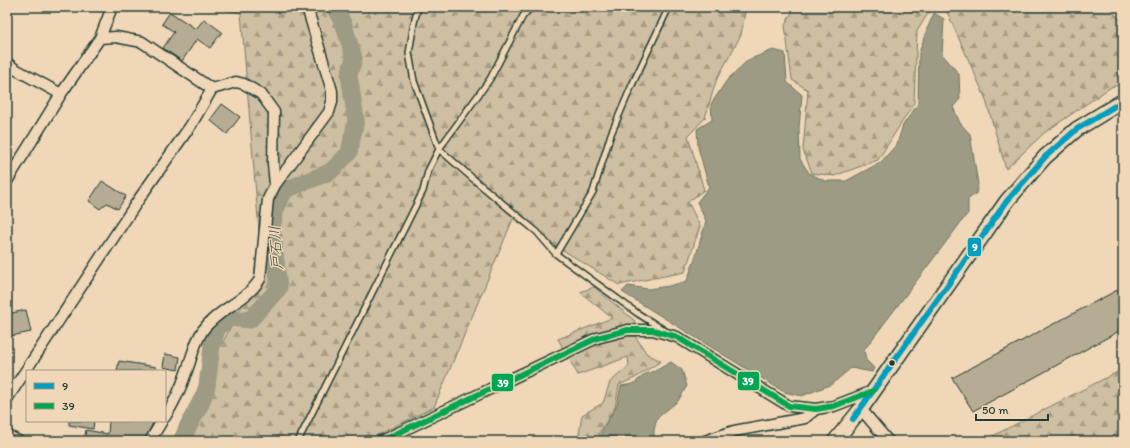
<svg xmlns="http://www.w3.org/2000/svg" width="1130" height="448" viewBox="0 0 1130 448" font-family="Itim,'Klee One',sans-serif">
<defs>
<pattern id="forest-firs" width="22" height="20" patternUnits="userSpaceOnUse"><rect width="22" height="20" fill="#cebea2"/><path d="M5 1l3.5 6h-7zM16 11l3.5 6h-7z" fill="#a79c85"/></pattern>
</defs>
<rect width="100%" height="100%" fill="#f0d7b7"/>
<filter id="ink" filterUnits="userSpaceOnUse"><feTurbulence type="fractalNoise" baseFrequency=".025" numOctaves="2"/><feDisplacementMap in="SourceGraphic" scale="8" xChannelSelector="R" yChannelSelector="G"/><feConvolveMatrix kernelMatrix="1 2 1 2 8 2 1 2 1" color-interpolation-filters="sRGB"/></filter>
<g filter="url(#ink)">
<!-- forest -->
<path fill="url(#forest-firs)" stroke="#767e6b" d="M211 7H746L741 35 716 81 705 118 688 136 704 190 688 202 700 226 685 272 619 285 513 219 434 407 365 441H173L181 422 262 267 241 13Z
M795 7H932L917 31 914 103 878 160 834 176 812 173 803 150 808 90 792 80 785 25Z
M940 7H1109L1119 19 1123 20V84L1111 87 1044 133 1006 169 985 97 947 12Z
M594 287 635 321 631 330 647 354 661 361 635 378 619 385 615 408 599 433 590 441H578L582 415 603 403 610 382 629 366 628 357 578 375 558 339 612 318 580 292Z
M1123 369V441H983Z"/>
<!-- water -->
<path fill="#9d9b83" stroke="#6b7563" d="M934 13 944 19 942 54 959 74 960 99 953 107 960 123 970 134 978 184 976 194 968 199V213L864 350 866 360 874 368 872 372 851 368 832 384 802 396 784 392 622 292 628 286 648 289 669 286 687 281 697 252 706 221 697 202 709 187 698 147 697 129 712 120 711 104 727 80 748 60 773 50 785 53 787 82 802 95 799 128 800 159 809 173 825 181H846L881 162 897 144 903 125 918 104 919 53 927 29Z
M671 362 682 370 687 386 678 401 657 418 654 430V441H594L599 436 617 405 621 386 633 384 647 373 655 371Z"/>
<g fill="none" stroke-linecap="round" stroke-linejoin="round">
<!-- river -->
<path stroke="#9d9b83" stroke-width="17" d="M181 441 201 404 207 386 212 345 218 328 230 318 250 320 279 288 272 228 276 209 285 190 330 172 349 153 356 120 349 75 354 58 344 25 334 7"/>
</g>
<!-- building -->
<path fill="#b5ac93" stroke="#1f3d34" d="M170 12 196 29 204 19 222 32 210 48 197 39 182 61 163 48 174 32 162 24Z
M222 104 240 117 227 134 210 120Z
M102 181 126 196 118 209 107 203 100 209 89 201Z
M1123 287V329L973 411 952 378Z
M26 310 31 332 11 336 7 314Z
M165 354 180 357 178 370 163 367Z
M119 361 156 367V371H117Z
M69 421H94L93 429 69 425Z
M109 421H154L144 441H84L86 430 108 434Z"/>
<g fill="none" stroke-linecap="round" stroke-linejoin="round">
<!-- service casing -->
<g stroke="#1f3d34" stroke-width="8">
<path id="service" d="M418 7 414 23 409 53 414 81 439 149 478 183 537 232 556 254 637 313 664 330
M556 254 593 192 611 134 632 85 669 7
M298 441 423 191 428 171 439 149 490 79 523 16 531 7"/>
</g>
<!-- minor casing -->
<g stroke="#1f3d34" stroke-width="13">
<path id="minor" d="M100 38 116 37 142 42 212 89
M7 63 15 69 61 94
M7 181 61 94 100 38 112 7
M7 399 139 199 191 125 212 89 236 82 244 84 261 94 274 112 273 163 275 185
M861 409 888 441
M165 417C174 403 181 388 186 373 192 358 194 343 203 330 218 309 247 301 260 279L268 199 275 185 329 112 332 102V91L307 7
M7 435 18 441
M150 441 162 421
M381 441 597 338 628 330H653L677 337 789 406 816 409 834 406 873 391
M705 441 734 431 805 418 816 409"/>
</g>
<!-- secondary casing -->
<g stroke="#1f3d34" stroke-width="17">
<path id="secondary" d="M835 441 861 409 1007 201 1045 157 1077 129 1123 101"/>
</g>
<!-- service -->
<use href="#service" stroke="#f0d7b7" stroke-width="5"/>
<!-- minor -->
<use href="#minor" stroke="#f0d7b7" stroke-width="10"/>
<!-- secondary -->
<use href="#secondary" stroke="#f0d7b7" stroke-width="14"/>
<!-- bus-1 casing -->
<g stroke="#f0d7b7" stroke-width="9">
<path id="bus-1" d="M853 419 1007 201 1045 157 1077 129 1123 101"/>
</g>
<!-- bus-2 casing -->
<g stroke="#f0d7b7" stroke-width="9">
<path id="bus-2" d="M381 441 597 338 628 330H653L677 337 789 406 816 409 834 406 873 391"/>
</g>
<!-- bus-1 -->
<use href="#bus-1" stroke="#039ebf" stroke-width="6"/>
<!-- bus-2 -->
<use href="#bus-2" stroke="#00a651" stroke-width="6"/>
</g>
</g>
<!-- markers -->
<circle fill="#1f3d34" stroke="#f0d7b7" stroke-width="1.5" cx="892" cy="363" r="3.5"/>
<g text-anchor="middle" stroke-width="3" stroke-linejoin="round" paint-order="stroke">
<!-- water labels -->
<g font-size="15" font-style="italic" fill="#324b40" stroke="#f0d7b7">
<text transform="translate(276 248) rotate(-94)" y="5">戸石川</text>
</g>
</g>
<g stroke="#f0d7b7" stroke-width="1.5">
<rect x="967" y="237" width="15" height="20" rx="4" fill="#039ebf"/>
<rect x="737" y="371" width="23" height="20" rx="4" fill="#00a651"/>
<rect x="491" y="373" width="23" height="19" rx="4" fill="#00a651"/>
</g>
<g font-size="11" text-anchor="middle" font-weight="bold" fill="#fff">
<text x="975" y="251">9</text>
<text x="748" y="385">39</text>
<text x="503" y="387">39</text>
</g>
<!-- margin -->
<rect width="1130" height="448" fill="none" stroke="#f0d7b7" stroke-width="24"/>
<rect x="12" y="12" width="1106" height="424" fill="none" stroke="#1f3d34" stroke-width="1.5" filter="url(#ink)"/>
<!-- legend -->
<rect x="26" y="370" width="140" height="52" fill="#f0d7b7" stroke="#9c9983"/>
<rect x="34" y="383" width="20" height="6" fill="#039ebf" stroke="#9c9983"/>
<text x="62" y="390" font-size="12" fill="#1f3d34">9</text>
<rect x="34" y="403" width="20" height="6" fill="#00a651" stroke="#9c9983"/>
<text x="62" y="410" font-size="12" fill="#1f3d34">39</text>
<!-- scale -->
<path d="M976 414v6h72v-6" fill="none" stroke="#1f3d34" stroke-width="2"/>
<text x="982" y="414" font-size="12" fill="#1f3d34" stroke="#f0d7b7" stroke-width="3" paint-order="stroke">50 m</text>
</svg>
